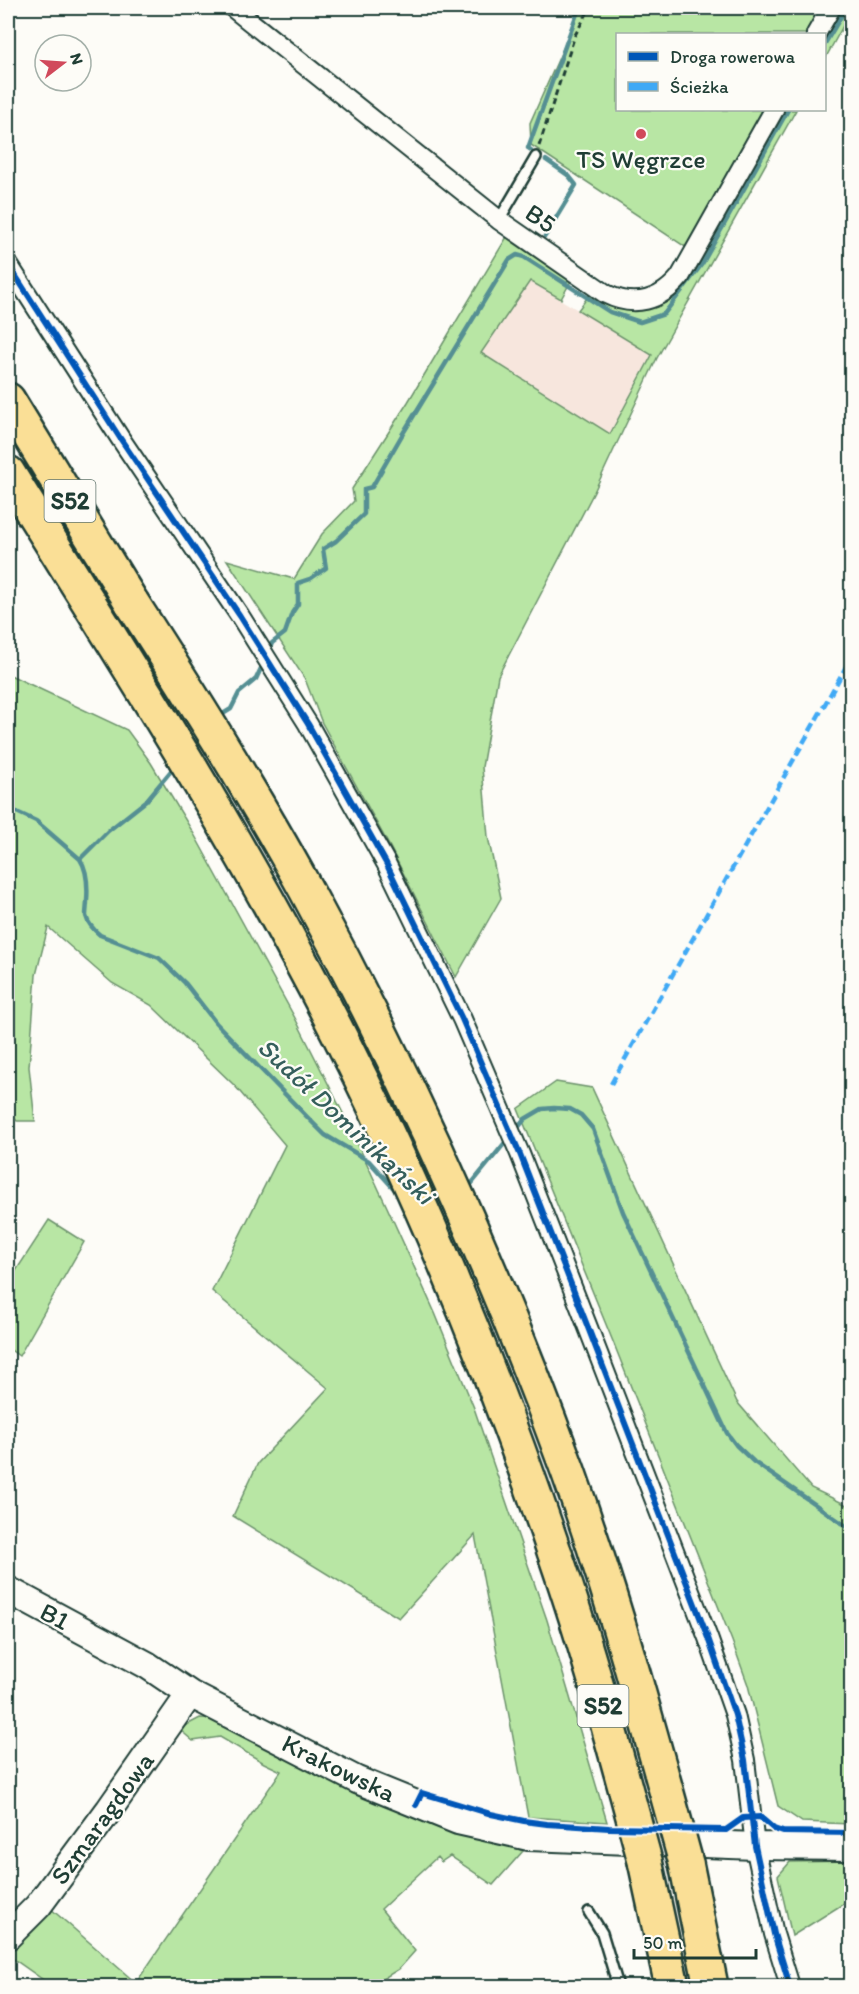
<svg xmlns="http://www.w3.org/2000/svg" width="859" height="1994" viewBox="0 0 859 1994" font-family="Itim,sans-serif">
<rect width="100%" height="100%" fill="#fdfcf7"/>
<filter id="ink" filterUnits="userSpaceOnUse"><feTurbulence type="fractalNoise" baseFrequency=".0167" numOctaves="2"/><feDisplacementMap in="SourceGraphic" scale="12" xChannelSelector="R" yChannelSelector="G"/><feConvolveMatrix kernelMatrix="1 2 1 2 8 2 1 2 1" color-interpolation-filters="sRGB"/></filter>
<g filter="url(#ink)">
<!-- built -->
<path fill="#f7e6dd" d="M530 281 652 355 610 435 481 353Z"/>
<!-- green -->
<path fill="#b8e6a4" stroke="#6c926c" stroke-width="1.5" d="M581 8H822L807 34H618V110H765L687 248 531 145 530 123Z
M840 8H851V11L825 59 824 34Z
M781 110H796L657 358 594 492 498 676 482 767 488 837 501 898 456 977 391 849 322 723 305 679 227 560 294 579 322 534 354 501 352 489 408 402 508 235 572 279 561 299 530 281 481 353 610 434 652 355 578 310 590 294C617 306 633 317 663 304 685 294 764 140 781 110Z
M8 674 127 730 151 763 194 834 295 1018 348 1123 387 1207 435 1313 474 1408 547 1620 607 1822 528 1817 475 1535 399 1618 233 1516 258 1463 328 1388 212 1291 285 1145 235 1086 151 1005 112 983 48 927 36 975 29 1067 35 1121H17L8 1112Z
M556 1082 592 1088 737 1402 811 1488 851 1507V1824L802 1822 778 1806 748 1685 732 1641 614 1344 518 1109Z
M49 1220 84 1242 19 1356 8 1348V1283Z
M200 1718 223 1719 479 1834 523 1851 493 1885 450 1856 441 1862 437 1857 381 1909 415 1951 399 1969 371 1986H52L8 1955 50 1908 136 1983 281 1771 264 1763 220 1737 193 1741 179 1729Z
M851 1861V1899L792 1936 778 1876 790 1862Z"/>
<g fill="none" stroke-linecap="round" stroke-linejoin="round">
<!-- stream -->
<path stroke="#548f93" stroke-width="4.5" d="M824 45 846 8
M531 150 528 148 579 8
M545 236 576 185 569 176 546 160
M269 651 272 643 285 633 292 613 298 604V583L310 579 326 568 323 549 336 541 364 514V489L372 487 402 435 509 260 517 255 524 257 610 312 640 322 664 314 702 264 788 110
M218 717 231 709 239 693 256 679 263 664
M195 753 198 751V733
M8 808 36 821 80 859C88 871 88 887 87 901 87 905 86 911 86 916 88 924 94 930 100 935L159 958 185 983 216 1023 314 1124 325 1135 369 1161 397 1192
M80 859 108 831 146 801 175 766
M516 1130 525 1119 542 1109 554 1108 570 1109 581 1115 593 1129 623 1212 727 1433 736 1445 754 1462 852 1530
M468 1188 508 1139"/>
<!-- lane casing -->
<g stroke="#1f3d34" stroke-width="14">
<path id="lane" d="M499 220 536 157
M589 1912 602 1933 618 1986"/>
</g>
<!-- street casing -->
<g stroke="#1f3d34" stroke-width="22">
<path id="street" d="M233 8 499 220 606 294C634 308 660 301 680 277L774 110
M816 34 831 8
M8 264 120 438 240 616 308 724 386 863 462 1019 520 1154 587 1325 708 1638 735 1715 745 1760 755 1846 774 1934 790 1986"/>
</g>
<!-- secondary casing -->
<g stroke="#1f3d34" stroke-width="30">
<path id="secondary" d="M8 1590 147 1665 190 1694 357 1780 458 1821 529 1837 755 1846 852 1847
M8 1936 38 1906 109 1810 190 1694"/>
</g>
<!-- highway casing -->
<g stroke="#1f3d34" stroke-width="38">
<path id="highway" d="M8 400 132 603
M8 473C108 634 211 793 300 960 402 1149 486 1350 555 1554
M645 1861 672 1986
M686 1863 711 1986"/>
</g>
<!-- path -->
<path stroke="#1f3d34" stroke-width="3" stroke-dasharray="6 4.5" stroke-linecap="butt" d="M539 146 575 35 590 8"/>
<!-- lane -->
<use href="#lane" stroke="#fdfcf7" stroke-width="9"/>
<!-- street -->
<use href="#street" stroke="#fdfcf7" stroke-width="18"/>
<!-- secondary -->
<use href="#secondary" stroke="#fdfcf7" stroke-width="26"/>
<!-- highway -->
<use href="#highway" stroke="#fadf96" stroke-width="33"/>
<!-- highway-bridge casing -->
<g stroke="#1f3d34" stroke-width="38" stroke-linecap="butt">
<path id="highway-bridge" d="M132 603C192 696 252 791 305 888 407 1075 495 1270 568 1471 614 1599 650 1731 686 1863
M555 1554C590 1655 617 1758 645 1861"/>
</g>
<!-- highway-bridge -->
<use href="#highway-bridge" stroke="#fadf96" stroke-width="33"/>
<!-- quiet -->
<path stroke="#3fa9f5" stroke-width="4.5" stroke-dasharray="9 4.5" stroke-linecap="butt" d="M611 1084 852 656"/>
<!-- cycleway casing -->
<g stroke="#fdfcf7" stroke-width="10">
<path id="cycleway" d="M8 264 120 438 240 616 308 724 386 863 462 1019 520 1154 587 1325 708 1638 735 1715 745 1760 755 1846 774 1934 790 1986
M416 1805 422 1793 491 1814 524 1821 547 1824 609 1828 726 1830 743 1818 760 1817 774 1829 783 1832 852 1833"/>
</g>
<!-- cycleway -->
<use href="#cycleway" stroke="#0057b8" stroke-width="6"/>
</g>
</g>
<!-- markers -->
<circle fill="#d1495b" stroke="#fdfcf7" stroke-width="2" cx="641" cy="134" r="6"/>
<g text-anchor="middle" stroke-width="4.5" stroke-linejoin="round" paint-order="stroke">
<!-- shield labels -->
<g fill="#fdfcf7" stroke="#62766e" stroke-width="1.5">
<rect x="44.5" y="480" width="51" height="42" rx="4.5"/>
<rect x="577.5" y="1685" width="51" height="42" rx="4.5"/>
</g>
<g font-size="24" font-weight="bold" fill="#1f3d34">
<text x="70" y="509">S52</text>
<text x="603" y="1714">S52</text>
</g>
<!-- poi labels -->
<g font-size="26" fill="#1f3d34" stroke="#fdfcf7">
<text x="641" y="168">TS Węgrzce</text>
</g>
<!-- street labels -->
<g font-size="26" fill="#1f3d34" stroke="#fdfcf7">
<text transform="translate(541 218) rotate(35)" y="9">B5</text>
<text transform="translate(55 1616) rotate(28)" y="9">B1</text>
<text transform="translate(339 1768) rotate(26)" y="9">Krakowska</text>
<text transform="translate(102 1818) rotate(-54)" y="9">Szmaragdowa</text>
</g>
<!-- water labels -->
<g font-size="27" font-style="italic" fill="#355f5c" stroke="#fdfcf7">
<text transform="translate(346 1121) rotate(43)" y="9">Sudół Dominikański</text>
</g>
</g>
<!-- margin -->
<rect width="859" height="1994" fill="none" stroke="#fdfcf7" stroke-width="30"/>
<rect x="15" y="15" width="829" height="1964" fill="none" stroke="#1f3d34" stroke-width="2" filter="url(#ink)"/>
<!-- legend -->
<rect x="616" y="33" width="210" height="78" fill="#fdfcf7" stroke="#a4b0a9" stroke-width="1.5"/>
<rect x="628" y="52" width="30" height="9" fill="#0057b8" stroke="#a4b0a9" stroke-width="1.5"/>
<text x="670" y="63" font-size="18" fill="#1f3d34">Droga rowerowa</text>
<rect x="628" y="82" width="30" height="9" fill="#3fa9f5" stroke="#a4b0a9" stroke-width="1.5"/>
<text x="670" y="93" font-size="18" fill="#1f3d34">Ścieżka</text>
<!-- north arrow -->
<g transform="translate(63 63) rotate(73)"><circle r="28" fill="#fdfcf7" stroke="#a4b0a9" stroke-width="1.5"/>
<path d="M0-4.5L10 22L0 15L-10 22Z" fill="#d1495b"/>
<text y="-9" font-size="16" font-weight="bold" text-anchor="middle" fill="#1f3d34">N</text>
</g>
<!-- scale -->
<path d="M634 1949v9h122v-9" fill="none" stroke="#1f3d34" stroke-width="3"/>
<text x="643" y="1949" font-size="18" fill="#1f3d34" stroke="#fdfcf7" stroke-width="4.5" paint-order="stroke">50 m</text>
</svg>
